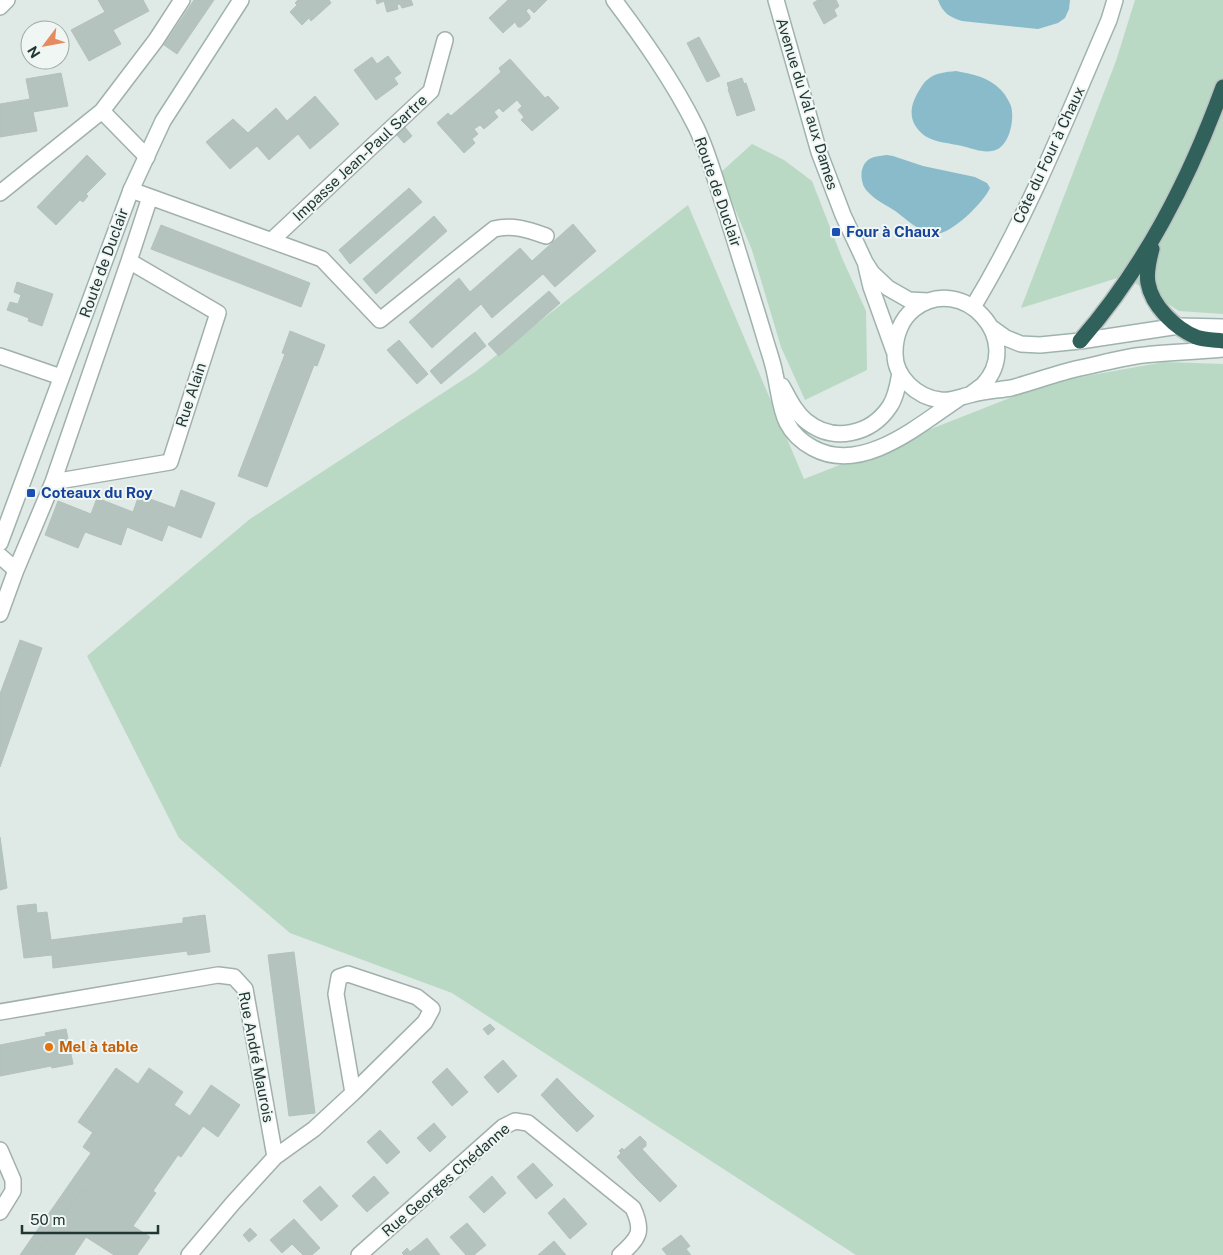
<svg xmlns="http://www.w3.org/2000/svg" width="1223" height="1255" viewBox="0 0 1223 1255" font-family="'Public Sans',sans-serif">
<rect width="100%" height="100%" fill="#dfe9e5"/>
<!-- green -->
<path fill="#b9d9c4" d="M1135 0H1223V314L1179 311 1124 276 1021 308 1116 61Z
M752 144 784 160 812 181 842 258 866 311 867 370 805 400 781 347 752 250 720 173Z
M688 205 804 479 1048 383 1164 362 1223 364V1255H856L452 993 290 933 179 838 87 656 250 519 475 372Z"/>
<!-- water -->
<path fill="#8abbca" d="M938 0H1070L1069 9 1065 18 1058 23 1038 29 962 21C949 17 943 13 938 0Z
M956 71C973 74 988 77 1001 90 1005 94 1009 101 1011 106 1015 120 1009 149 992 151 982 153 971 148 962 146 950 143 936 143 925 136 907 122 909 106 920 89 922 86 924 82 927 80 934 73 946 72 956 71Z
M887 155 893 156 923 166 975 177 987 183 990 188C984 202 951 235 935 234 919 233 905 217 892 209 884 204 874 199 867 191 860 183 859 167 868 160 873 156 880 156 887 155Z"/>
<!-- building -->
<path fill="#b4c3be" stroke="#b2c2bc" d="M98 0H143L149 11 113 30 121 44 89 61 71 30 105 12Z
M194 0H214L177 54 164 45Z
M298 0H329L331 3 311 21 309 18 302 25 290 12 297 5 295 3Z
M376 0H411L413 5 402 8 400 4 397 5 398 9 387 12 384 1 377 4Z
M508 0H547L534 13 529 8 526 11 530 16V19L521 27H518L515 22 503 33 489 18Z
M818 0H836L839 6 834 10 837 16 824 24 813 3Z
M699 37 720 76 707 82 687 43Z
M388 56 401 73 394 78 398 84 376 100 354 70 372 57 377 64Z
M510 59 545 98 548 96 559 108 532 131 521 120 524 117 518 110 522 106 517 100 503 112 499 108 494 112 498 117 484 129 480 125 474 129 478 134 472 139 475 143 464 153 437 123 448 113 451 116 480 91 501 72 499 68Z
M61 73 68 106 33 112 37 131 0 137V104L30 99 26 79Z
M742 78 744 84 729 89 727 83Z
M746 83 755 110 737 116 728 89Z
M315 96 339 124 310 149 298 134 269 160 257 146 230 169 206 142 233 119 248 133 276 108 287 121Z
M404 126 412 136 404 143 395 133Z
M87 155 106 174 86 194 88 196 83 202 80 200 56 225 37 207Z
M409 188 422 202 350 264 339 250Z
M434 216 447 231 376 294 363 279Z
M573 224 596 251 555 287 543 274 492 318 481 304 432 348 409 322 459 278 470 292 520 248 532 261Z
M161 225 310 283 301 307 151 249Z
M17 282 53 294 42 326 28 321 29 318 7 310 10 302 18 304 21 295 14 292Z
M549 291 560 303 499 356 488 344Z
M290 331 325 345 317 366 314 365 267 487 238 476 285 354 282 353Z
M475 332 486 346 441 384 430 371Z
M399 340 428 374 417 384 387 350Z
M181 490 215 503 201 538 168 525 162 541 127 527 121 545 85 532 78 548 45 535 58 501 91 514 97 498 133 512 139 495 175 508Z
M20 640 42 648 0 767V694Z
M0 837 7 888 0 890Z
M36 904 37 913 47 912 51 940 183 923V918L205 915 210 952 188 955 187 951 53 968 52 955 24 958 17 906Z
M294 952 315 1113 289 1116 268 955Z
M490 1024 495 1029 488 1035 483 1029Z
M66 1029 73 1064 52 1068 51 1066 0 1076V1045L46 1036 45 1033Z
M503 1060 517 1076 498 1093 484 1077Z
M116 1068 138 1084 149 1068 183 1092 174 1105 190 1116 211 1085 240 1105 218 1137 203 1126 181 1157 178 1155 153 1191 156 1193 133 1226 150 1237 137 1255H114L86 1237 74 1255H36L82 1190 85 1193 116 1149 78 1122Z
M447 1068 468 1092 452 1106 432 1082Z
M557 1078 575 1097 559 1114 541 1095Z
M575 1097 594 1116 577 1132 559 1114Z
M434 1123 446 1137 430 1152 417 1138Z
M380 1130 400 1152 387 1164 367 1142Z
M93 1132 116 1149 85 1193 82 1190 36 1255H20L91 1153 83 1147Z
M640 1136 646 1142V1146L642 1149 654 1162 637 1179 617 1157 621 1153 619 1151 622 1148 624 1150Z
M654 1162 677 1186 660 1202 637 1179Z
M533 1163 553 1185 536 1199 517 1177Z
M374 1176 389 1193 367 1212 352 1196Z
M492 1176 506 1193 484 1213 469 1197Z
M320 1186 338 1206 321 1221 303 1201Z
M564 1198 587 1224 570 1239 548 1213Z
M294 1219 320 1248 312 1255H303L292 1244 282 1253 270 1240Z
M467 1223 486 1245 474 1255H466L450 1237Z
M250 1228 257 1235 249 1242 243 1235Z
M681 1235 690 1246 686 1249 691 1255H667L662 1249Z
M427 1238 440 1255H404L402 1253 407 1248 410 1252Z
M554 1241 566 1255H538Z"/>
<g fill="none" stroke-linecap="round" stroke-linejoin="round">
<!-- street casing -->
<g stroke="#a2b0ac" stroke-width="18">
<path id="street" d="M0 7 7 0
M102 111 156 40 182 0
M131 190 322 259 380 320 494 229C512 224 529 230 546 236
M0 193 102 111 147 157
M272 240 431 91 445 40
M0 356 61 377
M53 482 129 261
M0 556 16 570 0 614
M16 570 53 482 170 462 218 313 129 261 150 197
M0 1012 218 975 234 977 245 989 275 1157
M0 1150 13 1180V1191L0 1212
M189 1255 233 1203 275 1157 314 1129 353 1093 425 1022 432 1009 417 997 348 974 339 977 336 994 353 1093
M359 1255 503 1127 515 1121 528 1123 633 1208C644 1232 639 1238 620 1255"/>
</g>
<!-- secondary casing -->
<g stroke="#9fb3ae" stroke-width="18">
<path id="secondary" d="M614 0C644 40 673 81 696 127 709 154 716 183 726 212 739 255 753 298 766 342 769 352 773 363 775 374 782 406 780 430 813 448 862 475 919 425 958 399
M776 0 819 152 843 215 865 262 872 273 888 288 909 300 928 301
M866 266 871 287 894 351
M973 307C1028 216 1067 117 1109 20L1115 0
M992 328 1006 338 1021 344 1040 345 1080 341 1179 326 1223 327
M782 386C789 399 795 412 806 421 833 443 871 435 890 406 896 397 898 384 900 373
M971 394C975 391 979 388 983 385 1025 340 963 272 914 309 901 319 895 336 895 352 894 377 917 397 940 400 952 402 962 396 973 394 986 391 999 390 1011 388 1034 382 1057 373 1080 368 1099 364 1117 359 1136 356 1165 352 1194 352 1223 349
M0 543 131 190 163 121 241 0"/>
</g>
<!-- highway casing -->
<g stroke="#bcc3c2" stroke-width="18">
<path id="highway" d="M1152 249C1149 260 1146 272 1148 283 1152 306 1175 328 1196 337 1204 340 1215 340 1223 341
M1080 341C1145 266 1189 180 1223 87"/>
</g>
<!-- street -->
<use href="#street" stroke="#fff" stroke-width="15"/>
<!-- secondary -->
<use href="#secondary" stroke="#fff" stroke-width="15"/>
<!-- highway -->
<use href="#highway" stroke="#30615b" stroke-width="15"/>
</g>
<!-- markers -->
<g fill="#1a4fb4" stroke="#eff6f3" stroke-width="2">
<rect x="831" y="227" width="10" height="10" rx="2.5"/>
<rect x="26" y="488" width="10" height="10" rx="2.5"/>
</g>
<circle fill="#e8710a" stroke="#eff6f3" stroke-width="2" cx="49" cy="1047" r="5"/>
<g text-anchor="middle" stroke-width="4" stroke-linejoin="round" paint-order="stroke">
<!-- street labels -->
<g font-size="15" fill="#213733" stroke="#eff6f3">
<text transform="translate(807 104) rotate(73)" y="5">Avenue du Val aux Dames</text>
<text transform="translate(1049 155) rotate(-65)" y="5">Côte du Four à Chaux</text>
<text transform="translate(360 158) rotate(-43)" y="5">Impasse Jean-Paul Sartre</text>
<text transform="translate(718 192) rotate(71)" y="5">Route de Duclair</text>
<text transform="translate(104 263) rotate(-70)" y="5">Route de Duclair</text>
<text transform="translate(191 395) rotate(-72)" y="5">Rue Alain</text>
<text transform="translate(256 1057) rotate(79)" y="5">Rue André Maurois</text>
<text transform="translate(446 1180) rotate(-41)" y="5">Rue Georges Chédanne</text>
</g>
<!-- transit labels -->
<g font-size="15" font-weight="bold" fill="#164399" stroke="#eff6f3" text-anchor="start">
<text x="846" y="237">Four à Chaux</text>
<text x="41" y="498">Coteaux du Roy</text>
</g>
<!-- food labels -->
<g font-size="15" font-weight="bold" fill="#c56008" stroke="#eff6f3" text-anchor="start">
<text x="59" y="1052">Mel à table</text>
</g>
</g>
<!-- north arrow -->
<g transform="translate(45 45) rotate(238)"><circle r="24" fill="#eff6f3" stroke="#9daaa6"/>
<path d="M0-4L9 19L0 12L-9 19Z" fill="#e68b5f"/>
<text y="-8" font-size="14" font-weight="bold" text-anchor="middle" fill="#213733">N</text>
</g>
<!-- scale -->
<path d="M22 1225v8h136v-8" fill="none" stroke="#213733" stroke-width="2.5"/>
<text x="30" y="1225" font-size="15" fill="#213733" stroke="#eff6f3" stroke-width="4" paint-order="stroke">50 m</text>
</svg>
